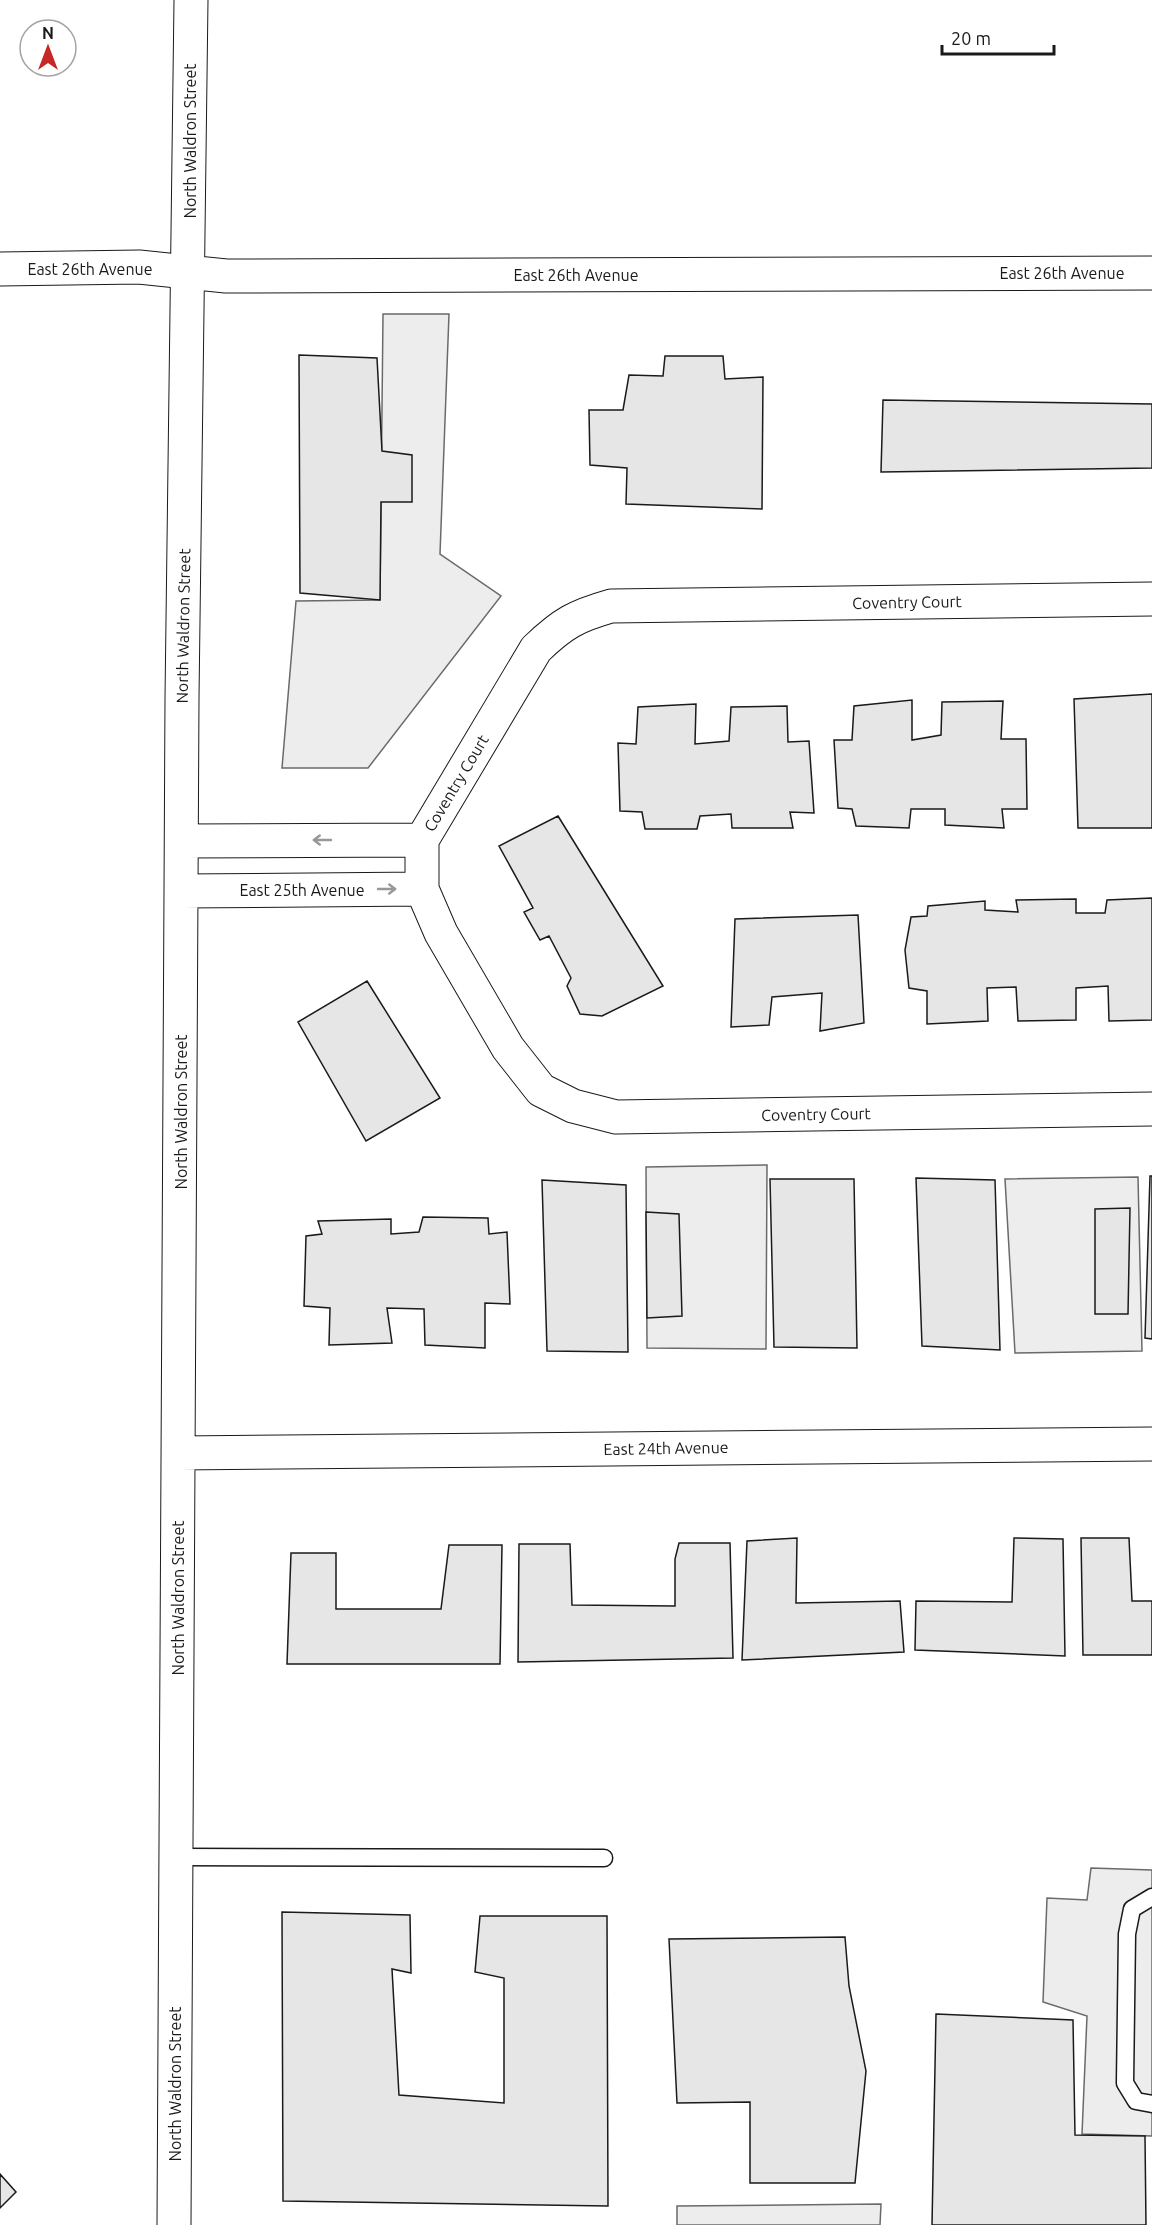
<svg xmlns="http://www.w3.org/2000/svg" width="1152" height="2225" viewBox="0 0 1152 2225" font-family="Ubuntu,sans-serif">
<rect width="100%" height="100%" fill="#fff"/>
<!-- built -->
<path fill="#ededed" stroke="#6a6a6a" stroke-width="1.5" d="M383 314H449L440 554 501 596 368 768H282L296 601 380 600Z
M767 1165 766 1349 647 1348 646 1167Z
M1138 1177 1142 1351 1015 1353 1005 1179Z
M1091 1868 1152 1870V2136L1082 2134 1087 2016 1043 2002 1047 1898 1087 1900Z
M881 2204 880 2225H677V2206Z"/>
<!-- building -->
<path fill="#e6e6e6" stroke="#1a1a1a" stroke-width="1.5" d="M299 355 377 358 382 451 412 455V502H381L380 600 300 593Z
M665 356H723L725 379 763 377 762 509 626 504 627 468 590 465 589 410H623L629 375 663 376Z
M883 400 1152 404V468L881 472Z
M1152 694V828H1078L1074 699Z
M912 700V740L941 735 942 702 1003 701 1001 739H1026L1027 809H1002L1004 828 945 825V809H911L909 828 856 826 852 809 838 808 834 740H852L854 706Z
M696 704 695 744 729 741 731 707 787 706 788 742 809 741 814 813 790 812 793 828H732L731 814 700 816 697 829H645L642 812 620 811 618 743 636 744 638 707Z
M558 816 663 986 602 1016 580 1014 567 986 571 978 549 936 540 940 524 912 533 908 499 846Z
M1152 898V1020L1109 1021 1108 986 1076 988V1020L1018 1021 1016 987 987 988 988 1021 927 1024V991L909 988 905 950 911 917 927 916 928 906 985 901V910L1018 912 1016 900 1076 899V913H1105L1107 900Z
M858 915 864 1023 820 1031 822 993 772 997 769 1025 731 1027 735 919Z
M367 981 440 1098 366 1141 298 1022Z
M1150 1176H1152V1339L1145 1338Z
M916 1178 995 1180 1000 1350 922 1346Z
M770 1179H854L857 1348 774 1347Z
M542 1180 626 1185 628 1352 547 1351Z
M1130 1208 1128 1314H1095V1209Z
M646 1212 679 1214 682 1316 647 1318Z
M423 1217 488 1218 489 1234 507 1232 510 1304 485 1303V1348L425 1345 424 1309 387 1308 392 1343 329 1345 330 1308 304 1306 306 1236 322 1234 318 1221 391 1219V1234L419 1232Z
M797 1538 796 1603 900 1601 904 1652 742 1660 747 1541Z
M1014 1538 1063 1539 1065 1656 915 1650 916 1601 1012 1602Z
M1081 1538H1129L1132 1601H1152V1655H1083Z
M679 1543H730L733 1658 518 1662 519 1544H570L572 1605 675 1606V1559Z
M449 1545H502L500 1664H287L291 1553H336V1609H441Z
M282 1912 410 1915 411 1973 392 1969 399 2095 504 2103V1978L475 1972 480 1916H607L608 2206 283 2201Z
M845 1937 849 1986 866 2071 855 2183H750V2102L677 2103 669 1939Z
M936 2014 1073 2020 1075 2135 1145 2136 1146 2225H932Z
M0 2174 16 2192 0 2208Z"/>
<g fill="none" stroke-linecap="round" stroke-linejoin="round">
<!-- service casing -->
<g stroke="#1a1a1a" stroke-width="19">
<path id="service" d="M177 1857 604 1858
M1152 1897 1132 1909 1127 1934 1125 2083 1136 2101 1152 2104"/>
</g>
<!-- minor casing -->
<g stroke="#1a1a1a" stroke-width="35">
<path id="minor" d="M0 269 139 267 226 276 1152 273
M1152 599 611 606C576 616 563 623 536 649L422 840V889L441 933 508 1048 541 1090 573 1106 616 1117 1152 1109
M182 841 422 840
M181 891 422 889
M179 1453 1152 1444
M174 2225 182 698 191 0"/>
</g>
<!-- service -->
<use href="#service" stroke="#fff" stroke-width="16"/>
<!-- minor -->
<use href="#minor" stroke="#fff" stroke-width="33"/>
</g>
<!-- one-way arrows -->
<defs><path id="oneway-shaft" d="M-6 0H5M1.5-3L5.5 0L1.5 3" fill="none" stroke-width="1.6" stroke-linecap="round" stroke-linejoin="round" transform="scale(1.5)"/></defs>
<g stroke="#989898">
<use href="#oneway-shaft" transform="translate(322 840) rotate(180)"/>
<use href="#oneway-shaft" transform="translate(387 889)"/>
</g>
<g text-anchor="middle" stroke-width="4.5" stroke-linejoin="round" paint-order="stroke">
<!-- street labels -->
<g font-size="16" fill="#1a1a1a" stroke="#fff">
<text transform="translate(190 141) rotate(-90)" y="6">North Waldron Street</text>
<text x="90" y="275">East 26th Avenue</text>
<text x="1062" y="279">East 26th Avenue</text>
<text x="576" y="281">East 26th Avenue</text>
<text transform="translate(907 602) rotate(-1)" y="6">Coventry Court</text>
<text transform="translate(183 626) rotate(-89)" y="6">North Waldron Street</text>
<text transform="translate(456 783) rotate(-59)" y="6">Coventry Court</text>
<text x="302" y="896">East 25th Avenue</text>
<text transform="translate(181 1112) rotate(-90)" y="6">North Waldron Street</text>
<text transform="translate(816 1114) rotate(-1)" y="6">Coventry Court</text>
<text transform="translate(666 1448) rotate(-1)" y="6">East 24th Avenue</text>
<text transform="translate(178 1598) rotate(-90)" y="6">North Waldron Street</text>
<text transform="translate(175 2084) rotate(-90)" y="6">North Waldron Street</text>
</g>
</g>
<!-- north arrow -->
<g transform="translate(48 48)"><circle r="28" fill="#ffffff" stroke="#a3a3a3" stroke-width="1.5"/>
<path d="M0-4.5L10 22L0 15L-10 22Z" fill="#c62828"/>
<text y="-9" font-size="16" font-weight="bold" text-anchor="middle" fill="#1a1a1a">N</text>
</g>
<!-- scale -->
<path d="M942 45v9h112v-9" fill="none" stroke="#1a1a1a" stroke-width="3"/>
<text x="951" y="45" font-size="18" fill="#1a1a1a" stroke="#ffffff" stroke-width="4.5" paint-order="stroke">20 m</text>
</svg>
